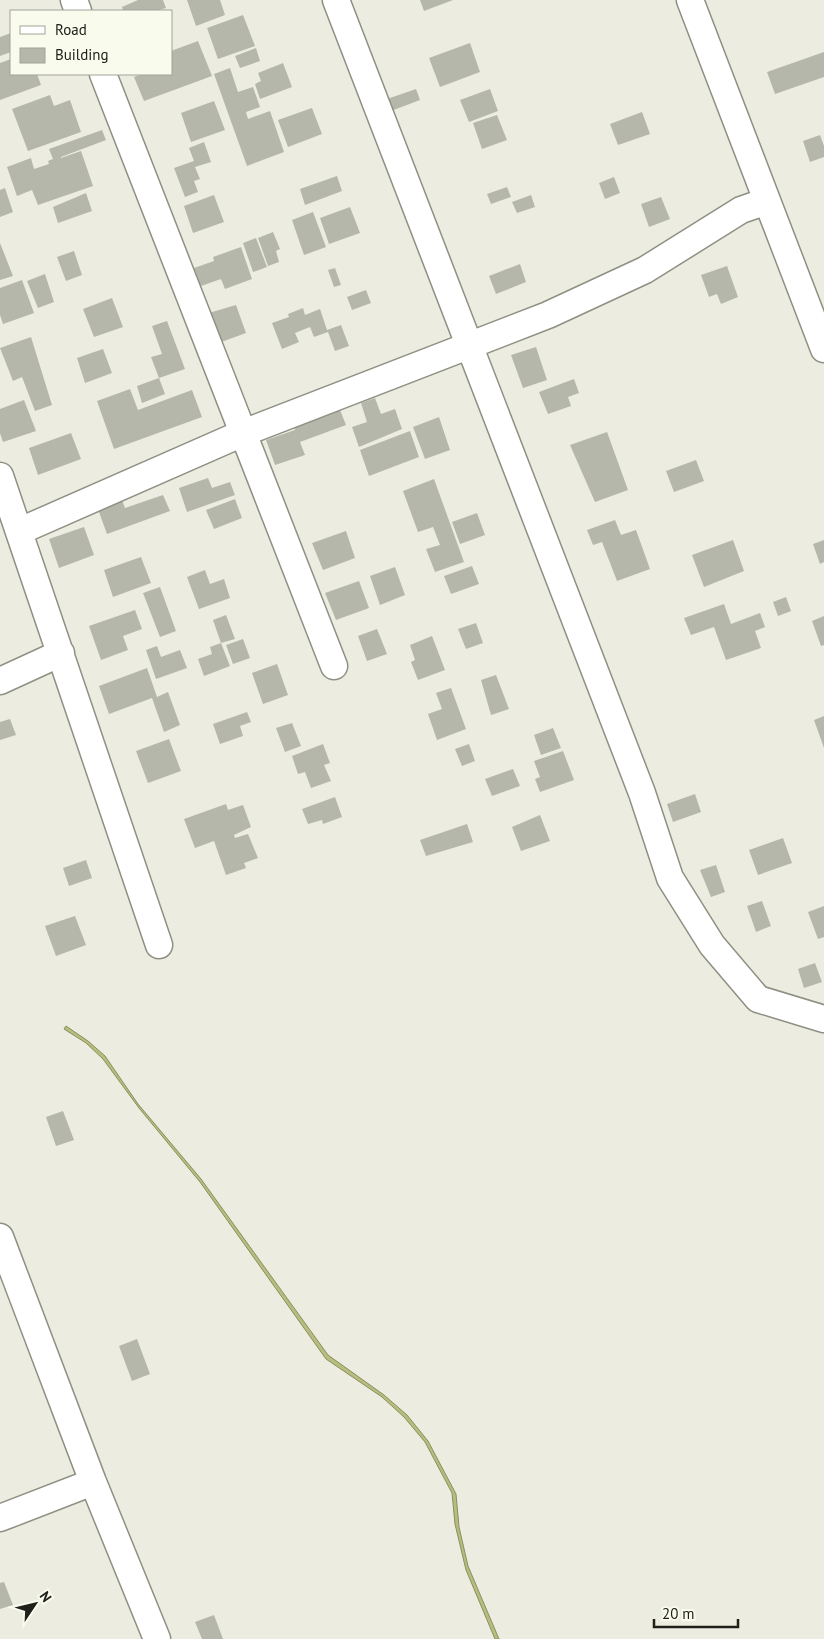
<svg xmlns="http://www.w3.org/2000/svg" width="824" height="1639" viewBox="0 0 824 1639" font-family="'PT Sans',sans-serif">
<rect width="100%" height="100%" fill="#ecede0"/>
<!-- water -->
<path fill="#b7bd7d" stroke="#8a8e60" d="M66 1026 88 1041 105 1056 138 1104 201 1179 328 1355 384 1395 407 1415 428 1441 456 1494 459 1527 468 1566 499 1639H495L466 1570 455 1524 452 1493 425 1442 404 1417 382 1397 326 1359 200 1182 139 1108 103 1059 86 1043 64 1029Z"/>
<!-- building -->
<path fill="#b5b7aa" d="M138 0H163L166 8 156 11H123L122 7Z
M187 0H220L225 15 196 26Z
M420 0H453L424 11Z
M243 15 255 46 218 59 207 28Z
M11 33V52L0 56V37Z
M198 41 212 76 144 101 134 77 143 74H171V51Z
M470 43 480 72 440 87 429 58Z
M256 48 260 61 240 68 235 56Z
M824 52V77L775 94 767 72Z
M11 59V74H37L41 85 0 100V63Z
M283 63 292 87 260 99 255 84 261 81 258 73Z
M230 68 238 92 253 87 260 107 246 112 248 119 270 111 284 152 247 166 214 74Z
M416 89 420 100 391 111 387 99Z
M490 89 498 111 469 122 460 100Z
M50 95 54 106 70 100 81 132 28 151 12 109Z
M214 101 225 130 191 142 181 113Z
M312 108 322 134 288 147 278 120Z
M642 112 650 134 618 145 610 124Z
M497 115 507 140 482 149 473 123Z
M102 130 106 140 61 157V158L81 151 93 186 38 205 32 190 17 196 7 167 31 158 34 169 49 164 48 161 53 159 49 149Z
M820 135 824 146V157L810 162 803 141Z
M204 142 211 162 195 167 200 179 194 181 198 192 185 197 174 168 194 161 189 148Z
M337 176 342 191 305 205 300 189Z
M614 177 620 193 605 199 599 183Z
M507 187 511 197 491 204 487 194Z
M5 188 13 212 0 217V190Z
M86 193 92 211 58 223 53 207Z
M214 195 224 222 193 233 184 206Z
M531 195 535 207 517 213 512 202Z
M661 197 670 219 649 227 641 204Z
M350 207 360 233 329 244 320 218Z
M313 212 326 247 304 255 292 220Z
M273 232 280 249 276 251 279 262 268 266 258 238Z
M256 238 267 267 253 272 243 243Z
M0 243 13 276 0 280Z
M241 247 252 279 225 289 221 279 201 286 194 268 214 261 213 257Z
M74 251 82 275 66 281 57 257Z
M520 264 526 282 496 294 489 276Z
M727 266 738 297 721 304 717 294 709 297 701 275Z
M335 268 341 285 334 287 328 270Z
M45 274 54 302 38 308 27 281Z
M22 280 34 313 3 324 0 315V288Z
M366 290 371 303 352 310 347 297Z
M112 298 123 327 94 337 83 309Z
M236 305 246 333 213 345 202 315Z
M303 308 305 315 320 309 327 330 341 325 349 346 335 351 328 332 314 337 310 327 295 333 299 342 282 349 272 323 289 317 288 314Z
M167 321 185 369 159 378 151 357 162 354 152 326Z
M31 337 52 405 35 411 22 377 13 381 0 348Z
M536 347 547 380 523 388 511 355Z
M103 349 112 373 85 383 77 358Z
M159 378 165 394 142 403 137 386Z
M574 379 579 393 568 397 571 406 548 414 539 392Z
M130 389 138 410 192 390 202 417 114 449 97 401Z
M375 398 381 414 395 409 402 429 359 447 352 427 367 422 361 403Z
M24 400 36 431 3 442 0 433V409Z
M338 405 346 425 300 442 305 455 275 465 266 440 295 430 293 421Z
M439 417 450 450 425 459 413 427Z
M410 431 419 457 369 476 360 450Z
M607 432 628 490 595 502 570 445Z
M71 433 81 459 38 475 29 448Z
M696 460 704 481 674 492 666 471Z
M208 478 212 488 230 482 235 495 187 512 179 488Z
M434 479 464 562 435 572 426 549 440 545 433 527 418 532 403 491Z
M119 492 125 508 163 495 170 511 107 534 95 501Z
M235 499 242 518 214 529 206 510Z
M477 513 485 535 460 544 452 522Z
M615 520 621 535 636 530 650 569 617 581 602 542 593 545 587 530Z
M84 527 94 555 59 568 49 539Z
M346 531 355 558 323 570 312 543Z
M733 540 744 571 704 587 692 555Z
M824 540V562L820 564 813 544Z
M141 557 151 583 113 597 104 570Z
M472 566 479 584 451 594 444 576Z
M395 567 405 595 380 605 370 576Z
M205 570 210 584 224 579 230 598 199 609 187 577Z
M359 581 369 608 336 620 325 593Z
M160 587 176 631 160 637 143 593Z
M786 597 791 611 778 616 773 602Z
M724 604 731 624 760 613 765 627 755 631 761 648 726 660 714 627 691 635 684 618Z
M135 610 142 629 123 636 128 650 101 660 89 626Z
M226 615 235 639 221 643 213 620Z
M824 616V645L821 646 812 621Z
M476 623 483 643 466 649 458 629Z
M377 629 387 654 367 661 358 636Z
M432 636 445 670 418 680 411 662 415 660 410 645Z
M243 639 250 658 233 664 226 645Z
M221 643 230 666 204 676 198 659 212 654 210 647Z
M157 646 161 657 180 650 187 668 156 679 146 650Z
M277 664 288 695 263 704 252 673Z
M147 668 157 697 168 692 180 725 164 732 152 698 109 714 99 686Z
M496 675 509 709 491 715 481 680Z
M451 688 466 729 437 740 428 714 442 709 436 693Z
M247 712 251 722 240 726 243 736 220 744 213 724Z
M824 716V748L814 720Z
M10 719 16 735 0 740V722Z
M292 723 301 746 285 752 276 728Z
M553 728 561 748 541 755 534 735Z
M169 739 181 771 148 783 136 751Z
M323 744 330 763 324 765 331 781 311 788 305 772 298 774 292 756Z
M469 744 475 761 462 766 455 749Z
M563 751 574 780 540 792 535 779 540 777 534 761Z
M513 769 520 786 492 796 485 779Z
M695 794 701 812 673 822 667 804Z
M335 797 342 817 323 824 322 820 308 824 302 809Z
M226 804 228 810 243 805 251 827 234 835 235 838 248 834 258 858 244 863 246 868 226 875 214 841 195 848 184 819Z
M540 815 550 841 521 851 512 827Z
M467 824 473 842 426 856 420 840Z
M783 838 792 863 758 875 749 850Z
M86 860 92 878 69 886 63 868Z
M716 865 725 892 711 897 700 870Z
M762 901 771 926 756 932 747 906Z
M824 906V937L818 939 808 912Z
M75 916 86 945 56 956 45 926Z
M815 963 822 982 804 988 798 969Z
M63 1111 74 1140 56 1146 46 1117Z
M137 1339 150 1374 132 1381 119 1346Z
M4 1582 13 1605 0 1609V1583Z
M214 1615 223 1639H202L195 1622Z"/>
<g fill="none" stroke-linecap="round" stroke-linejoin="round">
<!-- street casing -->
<g stroke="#8e9083" stroke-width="29">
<path id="street" d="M74 0 78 11
M336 0 642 793 670 878 712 945 758 999 824 1019
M690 0 824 349
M103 74 334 666
M0 476 159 945
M20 531 243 433 548 315 645 270 741 210 767 201
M0 681 61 653
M0 1237 93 1482 157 1639
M0 1518 93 1482"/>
</g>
<!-- street -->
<use href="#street" stroke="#fff" stroke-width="26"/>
</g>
<!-- legend -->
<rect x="10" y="10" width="162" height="65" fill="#f9fbed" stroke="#a2a399"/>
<rect x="20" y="26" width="25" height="8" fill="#ffffff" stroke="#a2a399"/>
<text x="55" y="35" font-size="15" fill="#20201b">Road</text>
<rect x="20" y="48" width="25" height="15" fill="#b5b7aa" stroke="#a2a399"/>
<text x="55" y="60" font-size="15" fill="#20201b">Building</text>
<!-- north arrow -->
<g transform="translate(35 1604) rotate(55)" stroke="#f9fbed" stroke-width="4" paint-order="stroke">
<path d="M0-4L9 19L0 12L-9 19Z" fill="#20201b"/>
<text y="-8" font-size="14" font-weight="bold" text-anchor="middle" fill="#20201b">N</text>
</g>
<!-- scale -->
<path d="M654 1619v8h84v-8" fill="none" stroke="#20201b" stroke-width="2.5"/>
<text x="662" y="1619" font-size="15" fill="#20201b" stroke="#f9fbed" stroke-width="4" paint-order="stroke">20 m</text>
</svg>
